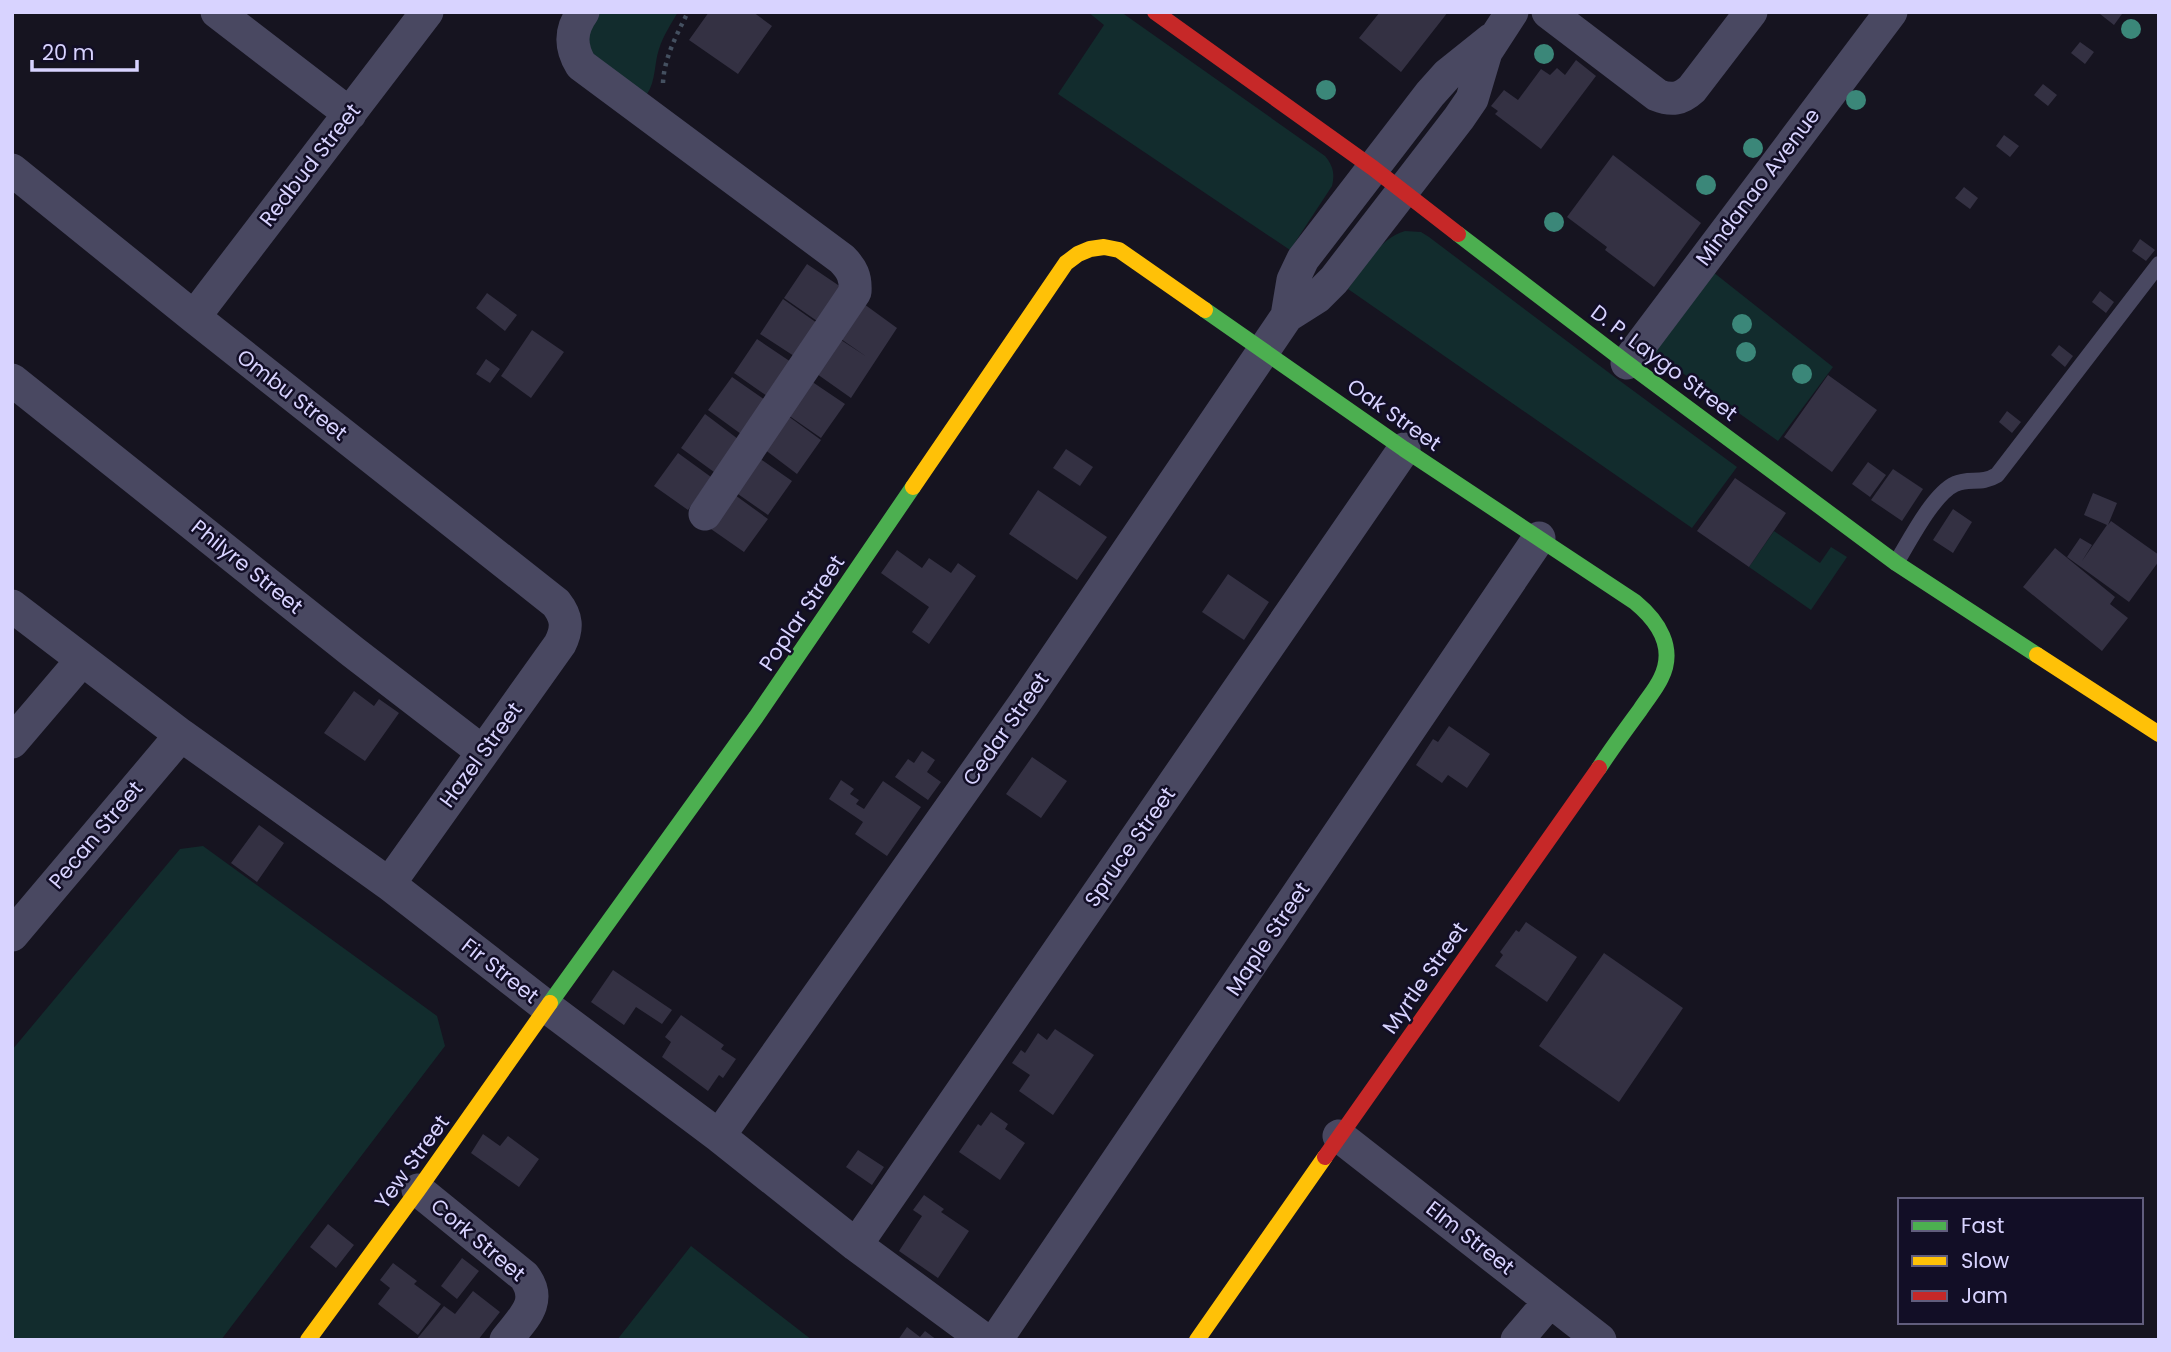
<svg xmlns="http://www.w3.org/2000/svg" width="2171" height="1352" viewBox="0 0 2171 1352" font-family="Poppins,sans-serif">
<rect width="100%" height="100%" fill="#161420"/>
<!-- green -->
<path fill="#122c2d" d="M599 12H678C671 24 663 36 659 49 654 64 656 81 647 94L592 58 588 34Z
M1088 12H1121L1325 156C1333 166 1335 173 1332 186L1290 250 1058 94 1104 25Z
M1405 231 1421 232 1429 237 1616 378 1737 467 1692 528 1348 289C1364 268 1378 239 1405 231Z
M1713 272 1833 367 1778 441 1653 352Z
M1774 531 1820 563 1831 547 1847 557 1811 610 1749 567Z
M203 846 437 1016 445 1046 221 1340H12V1050L180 849Z
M691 1246 812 1340H617Z"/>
<!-- building -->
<path fill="#343143" d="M709 12H753L772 26 738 74 689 40Z
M1380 12H1448L1401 72 1359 38Z
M2102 12H2120L2122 14 2114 25 2100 14Z
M2080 42 2094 52 2085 64 2071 53Z
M1576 60 1596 76 1541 149 1495 114 1498 111 1491 106 1504 90 1518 100 1541 69 1550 75 1557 68 1565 75Z
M2043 84 2057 95 2048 106 2034 95Z
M2004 135 2019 146 2010 157 1996 146Z
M1613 155 1701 223 1654 287 1605 250 1607 247 1567 217Z
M1964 187 1978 198 1970 209 1955 198Z
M2140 239 2155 250 2146 261 2132 251Z
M807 264 841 287 817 321 784 298Z
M2100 291 2114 302 2106 313 2092 302Z
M487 293 517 315 505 331 476 308Z
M783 299 817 323 794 356 760 334Z
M864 304 897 328 851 398 817 374 841 340 867 357 841 339Z
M532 330 564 352 531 398 501 376Z
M757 339 791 362 767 396 734 373Z
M2059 345 2073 356 2065 367 2051 355Z
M486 359 500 369 490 383 476 374Z
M1828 375 1877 410 1832 472 1784 437Z
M732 377 765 400 741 434 708 410Z
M811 381 845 404 821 438 788 415Z
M2007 411 2021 422 2012 433 1999 422Z
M705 414 738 439 714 472 681 448Z
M788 416 821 440 797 474 764 449Z
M1066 449 1093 467 1080 486 1053 468Z
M678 453 711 477 688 510 654 486Z
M759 458 792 481 768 515 735 492Z
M1868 462 1886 475 1870 497 1852 484Z
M1893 469 1923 489 1902 521 1871 500Z
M1735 478 1786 513 1749 567 1697 531Z
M1038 490 1107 537 1077 580 1009 534Z
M2093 493 2117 503 2108 525 2111 521 2159 555V561L2129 602 2067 557 2080 538 2092 545 2082 561 2107 525 2084 515Z
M735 495 768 519 744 552 711 529Z
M1953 509 1972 522 1953 553 1933 540Z
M2055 548 2115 597 2110 604 2128 618 2102 651 2023 587Z
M897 550 922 568 929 558 951 573 958 563 976 576 929 644 912 632 929 607 881 573Z
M1228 574 1269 602 1244 640 1202 612Z
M354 691 374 706 379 699 399 713 365 761 324 733Z
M1449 726 1490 754 1467 788 1448 775 1442 783 1416 765 1433 739 1438 742Z
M922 751 935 760 927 772 941 782 928 800 895 777 908 759 914 763Z
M1032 757 1067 781 1041 818 1006 794Z
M841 780 854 789 850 794 859 800 856 804 864 809 883 781 921 807 887 856 855 834 863 822 829 799Z
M259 825 284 843 257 882 231 863Z
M1526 922 1577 957 1547 1002 1495 966 1503 955 1500 952 1516 930 1519 932Z
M1604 953 1683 1008 1619 1102 1539 1046Z
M613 970 672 1010 662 1024 636 1007 624 1025 591 1002Z
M681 1015 724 1045 721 1049 736 1059 723 1078 719 1075 708 1091 662 1057 671 1042 665 1037Z
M1055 1029 1094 1055 1053 1115 1019 1091 1030 1075 1012 1063 1021 1050 1025 1053 1038 1033 1047 1040Z
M991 1112 1008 1124 1005 1129 1025 1143 1000 1180 959 1152 978 1124 981 1126Z
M483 1134 500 1146 508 1136 539 1159 519 1187 471 1153Z
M858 1150 884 1167 872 1185 846 1167Z
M924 1195 944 1209 941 1212 969 1231 938 1278 899 1251 922 1216 913 1210Z
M328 1224 354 1245 336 1268 310 1247Z
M462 1258 479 1271 457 1299 441 1286Z
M393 1263 417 1281 414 1284 441 1304 418 1335 378 1304 390 1288 380 1280Z
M473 1291 500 1312 478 1340H416L444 1306 455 1314Z
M907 1327 920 1337 925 1331 937 1340H898Z"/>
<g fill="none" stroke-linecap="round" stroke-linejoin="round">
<!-- path -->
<path stroke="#445060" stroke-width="4.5" stroke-dasharray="3.5 5" stroke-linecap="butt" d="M663 83C664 58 677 34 688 12"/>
<!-- lane -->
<path stroke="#494861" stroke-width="16" d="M1896 563C1909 542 1933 494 1955 484 1969 477 1981 485 1997 475L2159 264"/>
<!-- street -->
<path stroke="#494861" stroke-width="33" d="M217 12 350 114
M583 12C570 30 570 47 581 65L842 259C852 269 856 277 855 292L705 514
M1548 12 1657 95C1672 101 1681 99 1692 89L1751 12
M12 170 194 317 556 603C567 617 568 628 560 644L389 884
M1287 316 1293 280 1303 259 1430 94 1447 75 1492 39
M194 317 427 12
M1627 363 1891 12
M12 380 353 652 483 752
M12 606 181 735 389 884 547 1007 719 1136 856 1245 985 1340
M12 742 82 660
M12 935 181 735
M719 1136 1024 704 1287 316 1317 297 1334 280 1459 118 1472 99 1486 52 1512 12
M1339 1136 1600 1340
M418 1190 524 1276C544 1302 522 1319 506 1340
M856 1245 1404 449
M996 1340 1539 538
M1517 1340 1550 1301"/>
<!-- fast -->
<path stroke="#4caf50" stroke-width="16" d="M1458 234 1627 363 1896 563 2037 655
M1205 310 1404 449 1635 602C1658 621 1676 648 1661 678 1656 689 1647 699 1640 710 1626 729 1612 748 1599 768
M550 1003 756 717 913 487"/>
<!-- slow -->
<path stroke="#ffc107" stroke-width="16" d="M913 487 1066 263 1078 254 1090 249 1104 247 1119 250 1205 310
M2037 655 2159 734
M308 1340 418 1190 550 1003
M1197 1340 1325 1157"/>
<!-- jam -->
<path stroke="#c62828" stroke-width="16" d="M1155 12 1373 168 1458 234
M1325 1157 1599 768"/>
</g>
<!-- trees -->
<g fill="#3b8779">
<circle cx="2131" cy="29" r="10"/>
<circle cx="1544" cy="54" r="10"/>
<circle cx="1326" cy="90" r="10"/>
<circle cx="1856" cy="100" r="10"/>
<circle cx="1753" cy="148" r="10"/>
<circle cx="1706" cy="185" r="10"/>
<circle cx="1554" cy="222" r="10"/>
<circle cx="1742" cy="324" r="10"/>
<circle cx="1746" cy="352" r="10"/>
<circle cx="1802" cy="374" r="10"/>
</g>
<g text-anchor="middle" stroke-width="5" stroke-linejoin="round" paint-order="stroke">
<!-- street labels -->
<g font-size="21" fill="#d8d3ff" stroke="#120e26">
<text transform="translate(310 165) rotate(-52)" y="7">Redbud Street</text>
<text transform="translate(1758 187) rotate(-53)" y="7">Mindanao Avenue</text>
<text transform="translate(1664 363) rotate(37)" y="7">D. P. Laygo Street</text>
<text transform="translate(292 395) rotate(38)" y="7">Ombu Street</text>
<text transform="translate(1394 415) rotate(35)" y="7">Oak Street</text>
<text transform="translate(247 567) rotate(39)" y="7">Philyre Street</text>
<text transform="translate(802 613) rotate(-56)" y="7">Poplar Street</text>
<text transform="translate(1006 729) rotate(-55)" y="7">Cedar Street</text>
<text transform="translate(481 755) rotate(-54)" y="7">Hazel Street</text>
<text transform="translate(96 835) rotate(-50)" y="7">Pecan Street</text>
<text transform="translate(1130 847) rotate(-55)" y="7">Spruce Street</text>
<text transform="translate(1268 939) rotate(-56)" y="7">Maple Street</text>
<text transform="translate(500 971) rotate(38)" y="7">Fir Street</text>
<text transform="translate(1425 978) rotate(-55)" y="7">Myrtle Street</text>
<text transform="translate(412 1162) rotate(-54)" y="7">Yew Street</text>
<text transform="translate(1470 1238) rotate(38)" y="7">Elm Street</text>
<text transform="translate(478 1240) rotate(40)" y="7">Cork Street</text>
</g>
</g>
<!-- border -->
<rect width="2171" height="1352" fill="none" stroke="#d8d3ff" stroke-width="28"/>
<!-- legend -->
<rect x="1898" y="1198" width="245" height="126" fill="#120e26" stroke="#615d7d" stroke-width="2"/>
<rect x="1912" y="1221" width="35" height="10" fill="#4caf50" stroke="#615d7d" stroke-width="2"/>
<text x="1961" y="1233" font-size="21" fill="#d8d3ff">Fast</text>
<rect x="1912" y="1256" width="35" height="10" fill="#ffc107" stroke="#615d7d" stroke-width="2"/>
<text x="1961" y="1268" font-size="21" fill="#d8d3ff">Slow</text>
<rect x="1912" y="1291" width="35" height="10" fill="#c62828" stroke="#615d7d" stroke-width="2"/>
<text x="1961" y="1303" font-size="21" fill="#d8d3ff">Jam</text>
<!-- scale -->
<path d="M32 60v10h105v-10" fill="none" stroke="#d8d3ff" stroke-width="3.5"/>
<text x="42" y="60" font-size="21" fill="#d8d3ff" stroke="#120e26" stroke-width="5" paint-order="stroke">20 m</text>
</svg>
